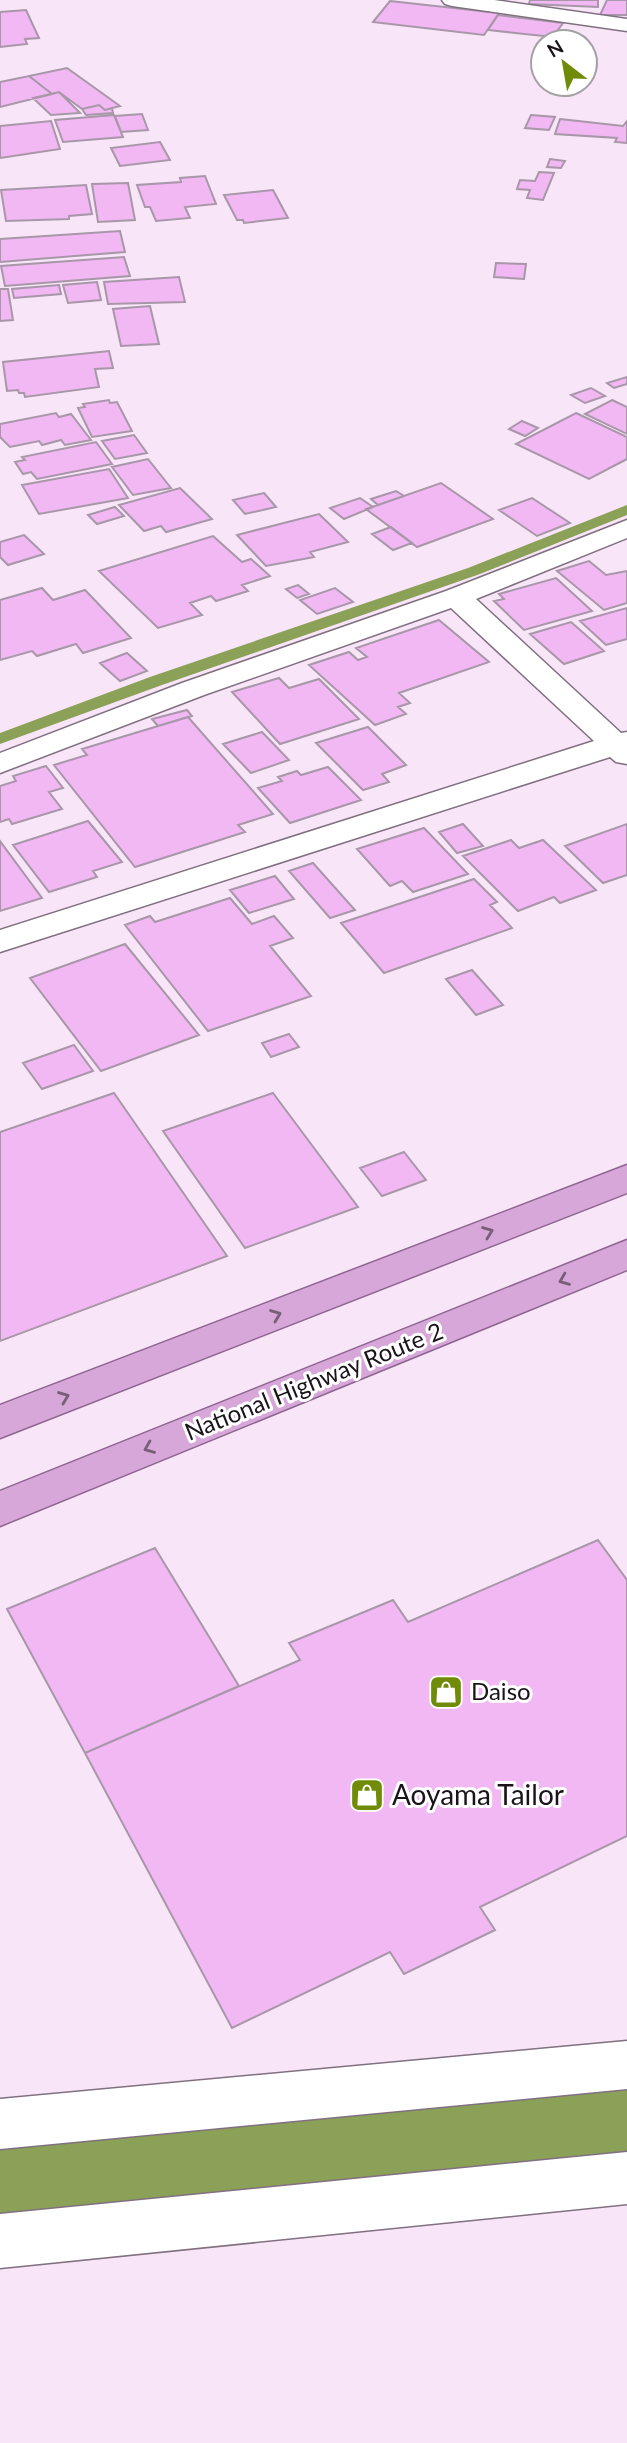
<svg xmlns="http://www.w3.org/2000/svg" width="627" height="2443" viewBox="0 0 627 2443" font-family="Lato,sans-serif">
<rect width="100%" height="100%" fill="#f8e6f8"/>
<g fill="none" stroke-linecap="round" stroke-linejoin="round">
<!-- stream -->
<path fill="#8ba157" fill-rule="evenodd" d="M627 505V515L480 574 162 685 0 744V733L150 677 468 568Z"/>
<!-- canal -->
<path fill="#8ba157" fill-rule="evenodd" d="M627 2075V2171L0 2222V2124Z"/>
</g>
<!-- building -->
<path fill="#f2b8f4" stroke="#a897a8" stroke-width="2" d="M530 0H598V7L529 4Z
M607 0H627V15H600Z
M390 1 499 13 484 35 373 22Z
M26 10 39 38 25 39 27 44 0 47V12Z
M498 15 563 23 553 37 488 30Z
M67 68 120 106 105 110 99 105 82 109 59 92 52 94 29 76Z
M29 76 52 94 0 107V82Z
M59 92 80 113 51 115 33 98Z
M99 105 105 110 112 108 113 113 86 115 82 109Z
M142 114 148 130 121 132 115 116Z
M114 115 123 137 63 142 55 120Z
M531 115 555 117 549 130 525 128Z
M560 119 623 126 627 121V143L615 142 617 138 555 134Z
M51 121 60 149 0 158V126Z
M160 142 170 160 120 166 111 148Z
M550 159 565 161 561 168 547 167Z
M539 172 554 173 543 200 527 198 530 190 517 189 520 180 535 181Z
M205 176 216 204 185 207 190 218 156 221 150 207H145L137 185 181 182 180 178Z
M128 183 135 220 98 222 92 184Z
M86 185 92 214 69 216V219L6 221 1 190Z
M273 190 288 218 244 223 243 220H237L224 195Z
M120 231 125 252 0 262V239Z
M124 257 130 276 5 286 1 266Z
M496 263 526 264 524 279 494 277Z
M179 277 185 302 108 304 104 282Z
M97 282 101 300 68 303 63 285Z
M59 285 61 294 14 298 12 289Z
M0 289H8L13 320 0 321Z
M150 306 159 344 121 346 113 309Z
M109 351 113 368 95 369 99 387 25 397 24 393H19L18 390 7 391 3 362Z
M627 377V384L614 388 607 383Z
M591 388 605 396 585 403 571 395Z
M109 400 110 403 117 402 132 431 92 437 78 408 85 407 83 404Z
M612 400 627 407V434L585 414Z
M56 413 59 417 71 414 91 440 65 445 61 440 42 445 39 441 10 447 0 437V424Z
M576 413 627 437V459L589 479 516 444Z
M522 421 538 428 525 436 509 429Z
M134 435 147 453 115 459 102 441Z
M96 442 112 464 37 479 31 472 23 474 15 462 25 460 22 457Z
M148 459 171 488 133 495 112 467Z
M109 469 128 498 39 514 22 485Z
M441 483 493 519 417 547 366 509Z
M180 488 212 519 166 532 161 526 144 531 119 505Z
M396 491 404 496 378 505 371 499Z
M264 493 276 507 245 514 233 500Z
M360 498 373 507 344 519 330 508Z
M532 498 570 523 537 536 499 510Z
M115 507 124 516 97 524 88 515Z
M319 514 348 542 310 552 314 557 266 566 237 535Z
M391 527 412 543 393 550 372 534Z
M24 535 44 554 8 565 0 557V542Z
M213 536 242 562 251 559 270 576 242 585 248 591 216 601 211 596 190 603 202 615 158 628 99 571Z
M589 561 606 575 627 571V603L604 610 557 571Z
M556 578 592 611 524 630 494 601 504 599 499 594Z
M298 585 309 594 297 598 286 589Z
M42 588 53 600 85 590 131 638 83 653 76 644 37 656 32 651 0 660V600Z
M335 588 353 602 317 614 300 600Z
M627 608V639L606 645 580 621Z
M439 620 489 662 399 693 410 703 398 707 406 714 375 725 309 665 349 652 358 660 367 657 356 648Z
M571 622 604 651 564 664 530 634Z
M127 653 147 671 120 681 100 663Z
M279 678 289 688 319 679 359 719 280 744 232 692Z
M187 710 192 716 158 726 152 719Z
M188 717 273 814 238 825 245 832 135 867 54 765 87 755 82 749Z
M368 727 406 765 382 774 389 782 363 790 316 743Z
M262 732 289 760 251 773 223 744Z
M46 766 63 788 49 792 62 809 12 824 9 819 0 822V786L16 781 13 776Z
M328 767 361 800 290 823 258 788 282 781 278 777 297 771 301 775Z
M88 821 122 862 93 871 97 877 49 892 13 845Z
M463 824 483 846 457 853 439 832Z
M627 824V875L603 883 565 846Z
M424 828 468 874 413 892 402 881 390 886 357 849Z
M511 840 519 848 543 840 596 890 560 903 554 897 518 911 463 856Z
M0 841 42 898 0 911Z
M313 863 355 910 330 918 289 871Z
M275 876 294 899 249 913 230 890Z
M474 879 497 902 490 905 512 928 384 973 341 923Z
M230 898 252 924 274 916 293 938 270 946 311 996 208 1031 125 925 150 916 155 922Z
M125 944 199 1035 101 1071 30 978Z
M472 970 503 1005 476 1015 446 979Z
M289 1034 299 1047 271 1057 262 1043Z
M74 1045 93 1071 42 1089 23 1063Z
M114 1093 227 1256 0 1341V1132Z
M273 1093 358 1207 245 1248 163 1131Z
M404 1152 426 1180 382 1196 360 1168Z
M598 1540 627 1580V1836L480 1907 495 1930 404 1974 390 1952 232 2028 85 1753 300 1660 289 1643 393 1600 408 1622Z
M155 1548 239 1686 85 1753 7 1609Z"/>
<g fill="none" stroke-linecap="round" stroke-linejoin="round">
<!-- minor casing -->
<g stroke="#807080" stroke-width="3">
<path id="minor" d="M442 0H494L627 19V31L452 6 445 4Z
M627 520V538L476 599 621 733 627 732V764L616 762 610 757 0 952V930L594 741 451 608 204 695 0 773V753L182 683 446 591Z
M627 2041V2089L0 2149V2099Z
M627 2152V2204L0 2268V2214Z"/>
</g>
<!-- trunk casing -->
<g stroke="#8e6590" stroke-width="3">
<path id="trunk" d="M627 1165V1193L0 1438V1405Z
M627 1240V1270L0 1526V1491Z"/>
</g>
<!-- minor -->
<use href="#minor" fill="#fff" fill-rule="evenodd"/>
<!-- trunk -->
<use href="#trunk" fill="#d6a7d8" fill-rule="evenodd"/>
</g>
<!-- one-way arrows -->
<defs><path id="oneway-chevron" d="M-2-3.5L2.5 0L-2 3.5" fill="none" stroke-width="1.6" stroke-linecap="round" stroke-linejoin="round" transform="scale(1.75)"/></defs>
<g stroke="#785e79">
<use href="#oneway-chevron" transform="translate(488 1232) rotate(-21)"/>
<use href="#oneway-chevron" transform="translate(564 1280) rotate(158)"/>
<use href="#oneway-chevron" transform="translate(276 1315) rotate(-21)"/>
<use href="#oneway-chevron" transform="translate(64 1397) rotate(-21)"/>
<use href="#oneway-chevron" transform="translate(149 1448) rotate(158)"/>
</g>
<!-- icons -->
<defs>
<g id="shop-square" transform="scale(1.75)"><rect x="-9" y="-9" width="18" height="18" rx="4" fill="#708c07" stroke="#fff"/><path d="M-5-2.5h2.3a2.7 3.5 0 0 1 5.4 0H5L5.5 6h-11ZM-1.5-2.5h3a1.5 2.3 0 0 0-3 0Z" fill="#fff"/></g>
</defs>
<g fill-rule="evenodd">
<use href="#shop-square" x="446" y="1692"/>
<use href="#shop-square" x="367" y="1795"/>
</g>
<g text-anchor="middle" stroke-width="6" stroke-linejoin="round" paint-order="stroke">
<!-- street labels -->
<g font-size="24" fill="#1a141a" stroke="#fff">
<text transform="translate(314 1382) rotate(-22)" y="8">National Highway Route 2</text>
</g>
<!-- poi labels -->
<g font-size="24" fill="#1a141a" stroke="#fff" text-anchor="start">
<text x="471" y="1700">Daiso</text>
</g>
<!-- near-poi labels -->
<g font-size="28" fill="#1a141a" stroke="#fff" text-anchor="start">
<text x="392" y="1805">Aoyama Tailor</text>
</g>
</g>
<!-- north arrow -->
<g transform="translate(564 63) rotate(329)"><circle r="33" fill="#ffffff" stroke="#a3a1a3" stroke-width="2"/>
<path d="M0-5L12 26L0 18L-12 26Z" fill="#708c07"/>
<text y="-10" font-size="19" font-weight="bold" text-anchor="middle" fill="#1a141a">N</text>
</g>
</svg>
